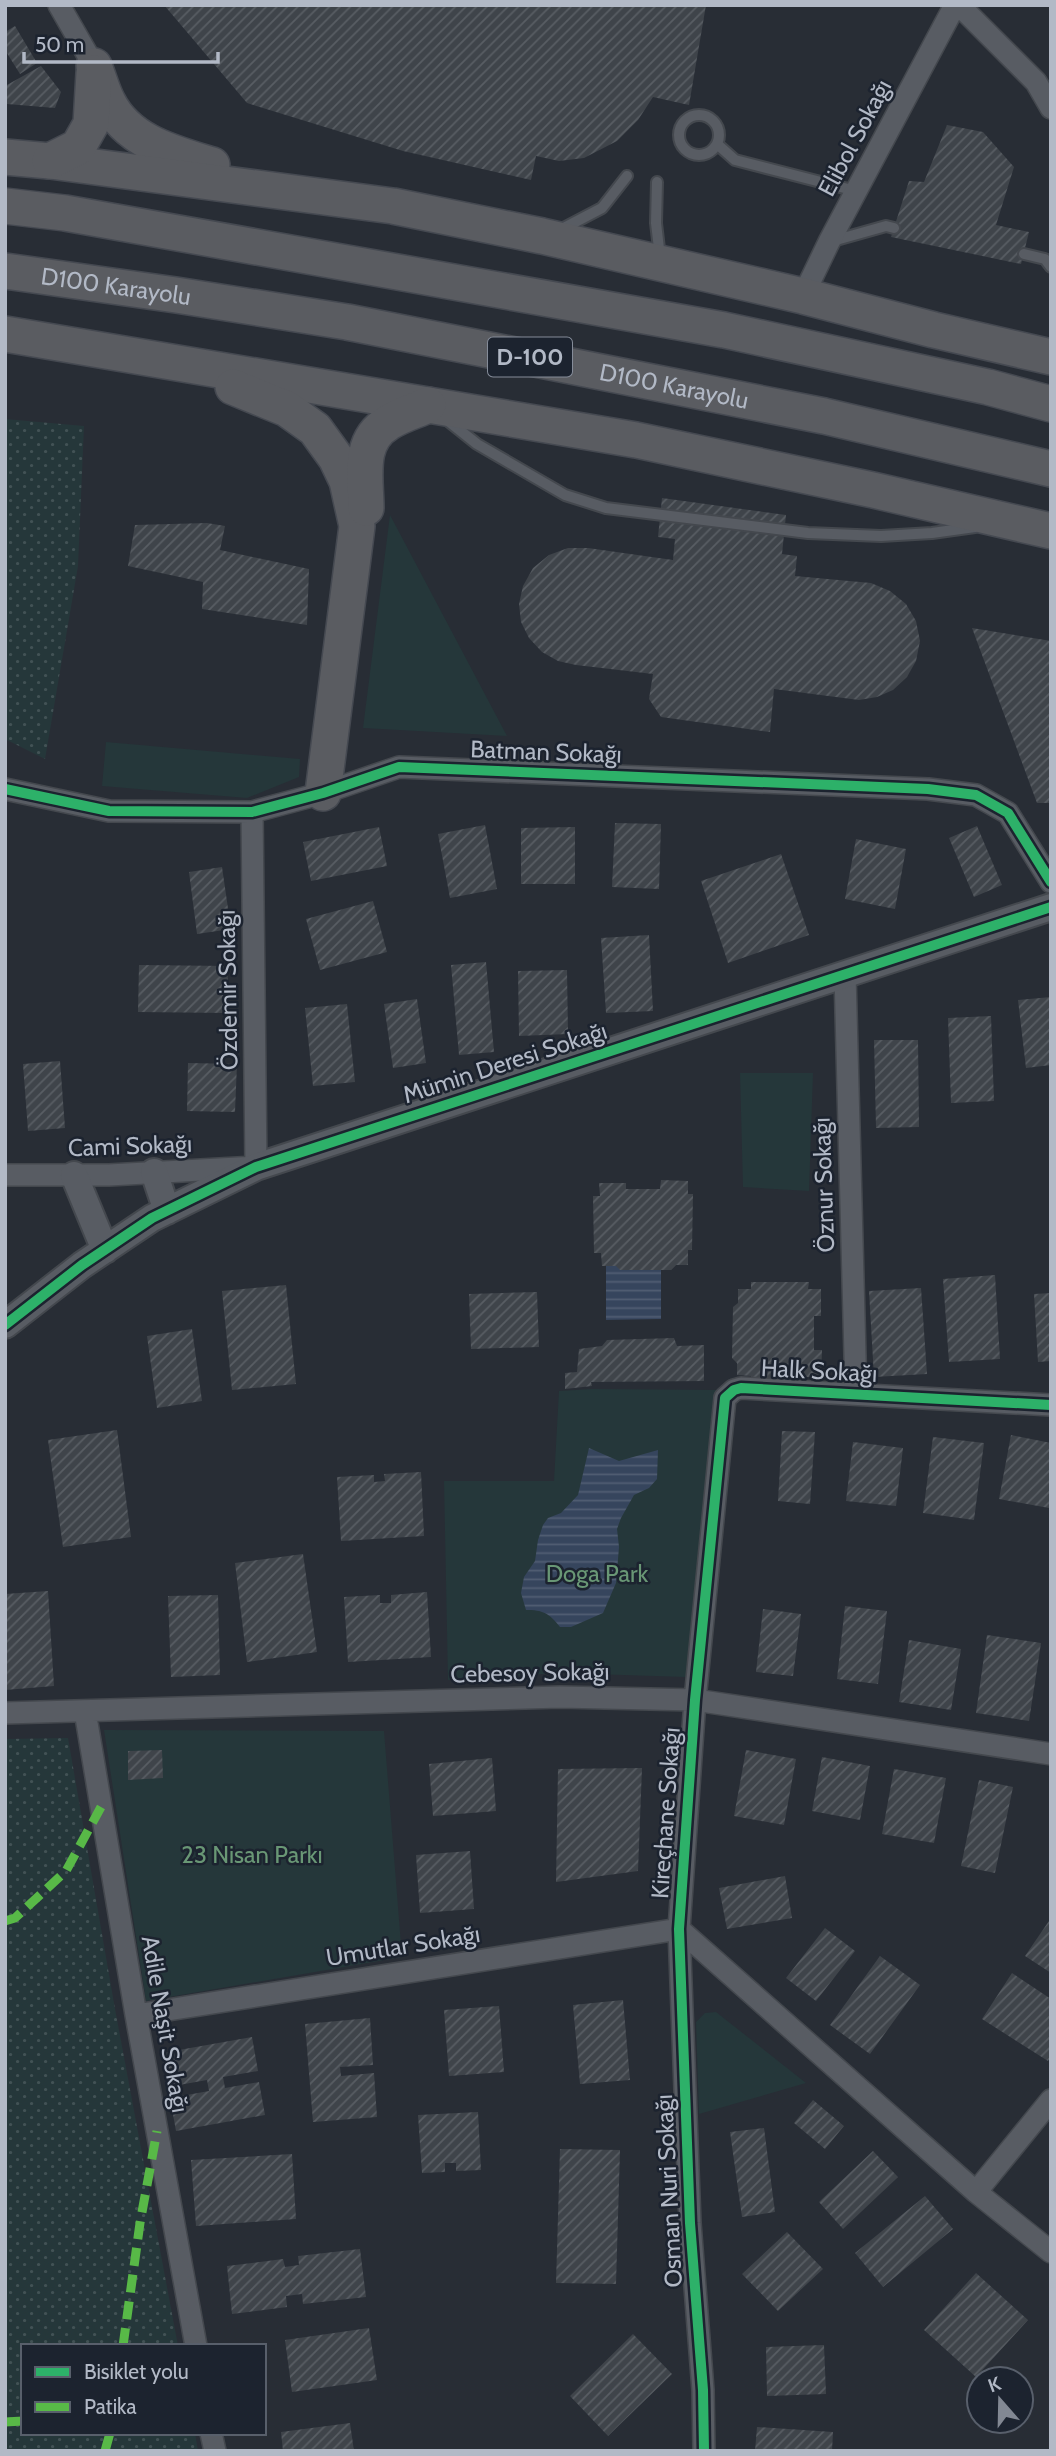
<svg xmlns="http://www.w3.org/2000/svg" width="1056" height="2456" viewBox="0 0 1056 2456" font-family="Cabin,sans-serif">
<defs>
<pattern id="grass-dots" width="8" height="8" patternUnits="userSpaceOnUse" patternTransform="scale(1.75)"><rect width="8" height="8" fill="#25373a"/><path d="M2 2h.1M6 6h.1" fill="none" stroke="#425255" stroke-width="1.8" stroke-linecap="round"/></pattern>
<pattern id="water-rules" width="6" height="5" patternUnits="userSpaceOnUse" patternTransform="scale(1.75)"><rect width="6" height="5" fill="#36455d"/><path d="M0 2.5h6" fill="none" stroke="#515e73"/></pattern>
<pattern id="building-hatch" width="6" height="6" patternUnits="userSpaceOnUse" patternTransform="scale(1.75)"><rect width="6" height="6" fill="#3f444a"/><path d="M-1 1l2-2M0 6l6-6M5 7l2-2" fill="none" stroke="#585d63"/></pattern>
</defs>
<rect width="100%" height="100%" fill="#282d35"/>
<!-- grass -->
<path fill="url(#grass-dots)" d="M5 419 84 426 78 566 45 759 5 739Z
M68 1738 115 2009 178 2346H23V2433H195L198 2451H5V1739Z"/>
<!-- park -->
<path fill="#25373a" d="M390 515 507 736 363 728Z
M106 742 300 759 299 777 247 798 102 786Z
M740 1073H813L809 1191 743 1187Z
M592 1389 719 1390 686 1677 560 1673 448 1680 444 1481H554L559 1391Z
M104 1730 384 1731 402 1957 146 2001Z
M716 2012 806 2083 699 2114 696 2022 705 2013Z"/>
<!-- water -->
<path fill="url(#water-rules)" d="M606 1251 661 1252V1319L606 1320Z
M589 1448 619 1461 658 1450 657 1479 649 1488 634 1495 621 1518 617 1529 619 1547 616 1583 603 1613 571 1627H560C549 1613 543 1610 526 1610L521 1593 524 1577 535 1561 538 1540 543 1525 548 1518 561 1513 578 1495Z"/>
<!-- building -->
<path fill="url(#building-hatch)" d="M164 5H706L689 105 653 97 638 120 617 141 584 158 559 161 536 156 531 180 403 151 247 103Z
M15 26 37 63 20 74 5 50V32Z
M41 66 61 92 55 108 7 104 5 86Z
M947 125 983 132 1014 167 996 225 1029 232 1021 264 891 237 909 181 924 182Z
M662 498 786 515 782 554 797 556 795 576 871 583 890 591 906 604 916 621 920 641 916 661 907 677 893 690 877 697 859 700 774 689 770 732 661 717 649 699 653 674 576 665 558 661 542 652 529 638 521 622 519 604 523 586 533 568 549 555 568 548H588L673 560 675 539 658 537Z
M207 523 225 526 220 550 309 569 307 625 202 609 203 582 128 566 135 525Z
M972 628 1051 641V803H1037Z
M615 823 661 824 659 889 612 887Z
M485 825 497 889 450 898 438 834Z
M977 826 1002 885 974 897 949 838Z
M379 827 387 866 311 881 303 842Z
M575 827V884H521V828Z
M856 839 906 849 895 909 845 899Z
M781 854 809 935 728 963 701 881Z
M222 867 231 929 197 934 189 872Z
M373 901 387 952 320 970 306 919Z
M649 935 653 1011 606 1013 601 938Z
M486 962 494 1052 459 1055 451 965Z
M139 965 228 966 227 1013 138 1012Z
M567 970 568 1034 519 1036 518 971Z
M1051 997V1065L1026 1068 1018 1000Z
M417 999 426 1063 393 1068 384 1004Z
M347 1004 355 1082 313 1086 305 1008Z
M991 1016 994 1101 951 1103 948 1018Z
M874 1040H918L919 1127 876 1128Z
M60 1061 65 1128 28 1131 23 1064Z
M188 1063 237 1064 235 1112 187 1111Z
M661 1180 688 1181V1194H693L692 1250H688V1265H676L671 1270H620L616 1266H602L601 1253H594L593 1196H600L599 1183H626V1189H660Z
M995 1275 1000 1359 949 1362 943 1279Z
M751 1282H809L808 1289H821V1316H814V1350H822L821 1377H807V1382L751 1380V1376L737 1375V1363L732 1358 733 1307 738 1303V1289H751Z
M286 1285 296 1384 232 1390 222 1291Z
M921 1288 927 1374 874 1377 869 1291Z
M537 1292 539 1347 471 1349 469 1294Z
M1051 1293V1361L1038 1362 1034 1294Z
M192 1329 202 1401 157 1408 147 1336Z
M674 1338 677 1346 704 1345V1381L591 1382 592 1386 565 1389V1373L577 1372 579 1349 602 1346 607 1340Z
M117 1430 131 1537 63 1547 48 1440Z
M782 1431 815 1432 810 1504 778 1501Z
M1011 1435 1051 1443 1049 1508 999 1499Z
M933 1437 984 1443 974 1520 923 1513Z
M853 1442 903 1448 896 1506 846 1501Z
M421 1472 424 1536 341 1541 337 1477 374 1475V1482L385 1481 384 1474Z
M303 1554 317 1652 247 1662 235 1563Z
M48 1591 54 1686 5 1690V1594Z
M427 1592 431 1657 348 1662 344 1597 380 1595V1603H391V1595Z
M218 1595 220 1675 171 1677 168 1596Z
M845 1606 887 1611 878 1684 837 1679Z
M763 1609 801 1614 793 1676 756 1672Z
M987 1635 1041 1643 1029 1721 976 1713Z
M909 1640 961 1649 951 1710 899 1702Z
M162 1750 163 1778 128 1780V1751Z
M746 1750 796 1759 784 1825 734 1816Z
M822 1757 870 1766 860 1820 812 1811Z
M492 1758 496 1811 433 1816 429 1764Z
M642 1768 638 1871 556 1882 558 1769Z
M894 1769 946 1778 934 1843 882 1834Z
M979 1780 1013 1787 995 1873 961 1866Z
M470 1851 474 1909 420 1913 416 1855Z
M785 1876 792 1918 727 1929 719 1888Z
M1051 1918V1973L1025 1956Z
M825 1928 855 1951 816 2001 786 1978Z
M880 1956 920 1985 870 2054 830 2025Z
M1012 1973 1051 1999V2056L1048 2061 982 2019Z
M623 2000 630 2080 580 2084 573 2005Z
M499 2006 504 2072 449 2076 444 2010Z
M370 2018 373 2065 340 2067 341 2076 374 2073 377 2117 313 2122 305 2024Z
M252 2037 258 2071 223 2077 225 2088 259 2082 265 2115 176 2131 170 2098 209 2091 207 2080 168 2087 162 2053Z
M813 2100 844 2126 825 2149 794 2123Z
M478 2112 481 2170 456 2171V2163H445V2172L422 2173 418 2115Z
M764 2128 775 2212 742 2217 730 2132Z
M560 2149 620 2150 616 2284 556 2283Z
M873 2151 898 2177 843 2229 819 2202Z
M292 2154 296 2219 196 2226 191 2160Z
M925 2196 953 2229 883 2287 855 2253Z
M787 2232 823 2269 778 2311 742 2274Z
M360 2249 366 2297 303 2304 302 2294 286 2296 287 2307 232 2314 227 2266 283 2259 285 2267 299 2265 298 2256Z
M976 2273 1028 2320 976 2377 924 2330Z
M369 2328 377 2380 292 2392 285 2340Z
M633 2334 672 2374 608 2436 570 2396Z
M824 2345 826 2394 767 2396 766 2347Z
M350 2423 354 2451H283L281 2432Z
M757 2427 833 2432 832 2451H755Z"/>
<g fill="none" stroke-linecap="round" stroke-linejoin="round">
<!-- service casing -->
<g stroke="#44484e" stroke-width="14">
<path id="service" d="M679 135a20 20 0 1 1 40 0a20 20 0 1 1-40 0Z
M717 144 735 160 856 191
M657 182 656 223 660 257
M560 230 602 208 627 176
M829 242 886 226 894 228
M1024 254 1045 259 1051 267
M447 420 477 444 565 495 606 508 808 533 881 536 932 533 975 527"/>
</g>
<!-- minor casing -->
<g stroke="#44484e" stroke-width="24">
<path id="minor" d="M59 5 94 66
M959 5 1036 82 1051 108
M803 296 829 242 955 5
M5 789 109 811 252 812 323 793 399 767 928 789 976 795 1008 813 1051 882
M845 974 856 1394
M5 1175H109L256 1167 252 812
M85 1711 136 2015 196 2346
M5 1713 560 1697 695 1700 1051 1754
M679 1929 976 2192 1051 2252
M136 2015 679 1929
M976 2192 1051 2100
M211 2433 215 2451
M704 2451 703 2390 690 2223 679 1929 695 1700 725 1398 734 1390 741 1388 1051 1405"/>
</g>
<!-- tertiary casing -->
<g stroke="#44484e" stroke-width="30">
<path id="tertiary" d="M154 1172 167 1211
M74 1175 105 1250
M5 1325 82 1265 152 1218 256 1167 1051 907"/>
</g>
<!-- trunk casing -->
<g stroke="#454951" stroke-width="38">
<g id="trunk">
<path d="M94 66C99 78 102 91 108 102 128 142 173 153 212 165"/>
<path d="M5 157 50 161 393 206 542 236 803 296 934 330 1051 357"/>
<path d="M50 161 78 147 91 124 94 73"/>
<path d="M5 206 65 213 724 330 988 387 1051 404"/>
<path id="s1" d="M5 271 176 295 347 322 824 416 1051 469"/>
<path d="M5 334 636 440 873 490 1051 531"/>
<path d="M233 387 287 409 315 429 336 458 347 481 357 526 323 793"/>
<path d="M366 508C366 479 357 441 388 423 400 415 415 411 428 405"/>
</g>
</g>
<!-- service -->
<use href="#service" stroke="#585c63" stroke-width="10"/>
<!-- minor -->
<use href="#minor" stroke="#585c63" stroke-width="21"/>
<!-- tertiary -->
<use href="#tertiary" stroke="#585c63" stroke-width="26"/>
<!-- trunk -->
<use href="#trunk" stroke="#5a5c61" stroke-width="35"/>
<!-- quiet -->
<path stroke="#58b947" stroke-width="9" stroke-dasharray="18 9" stroke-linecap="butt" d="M5 1921 15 1918 66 1871 101 1807
M123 2346 140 2223 157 2131
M5 2422 23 2421
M105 2451 110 2433"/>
<!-- cycleway casing -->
<g stroke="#1c232f" stroke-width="15">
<path id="cycleway" d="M5 789 109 811 252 812 323 793 399 767 928 789 976 795 1008 813 1051 882
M5 1325 82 1265 152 1218 256 1167 1051 907
M704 2451 703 2390 690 2223 679 1929 695 1700 725 1398 734 1390 741 1388 1051 1405"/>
</g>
<!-- cycleway -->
<use href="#cycleway" stroke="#2db169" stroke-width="10"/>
</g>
<g text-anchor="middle" stroke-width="5" stroke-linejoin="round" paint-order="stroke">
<!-- shield labels -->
<rect fill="#1c232f" stroke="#858c99" stroke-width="2" x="488" y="337.5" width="84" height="39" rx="5"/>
<g font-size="23" font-weight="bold" fill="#b2b9c6">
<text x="530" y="365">D-100</text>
</g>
<!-- street labels -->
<g font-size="24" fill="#b2b9c6" stroke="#1c232f">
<text transform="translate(855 138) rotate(-62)" y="8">Elibol Sokağı</text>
<text dy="8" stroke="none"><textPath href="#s1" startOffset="112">D100 Karayolu</textPath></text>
<text dy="8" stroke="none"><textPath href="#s1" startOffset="679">D100 Karayolu</textPath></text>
<text transform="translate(546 752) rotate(2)" y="8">Batman Sokağı</text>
<text transform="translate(228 990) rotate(-91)" y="8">Özdemir Sokağı</text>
<text transform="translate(505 1063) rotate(-18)" y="8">Mümin Deresi Sokağı</text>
<text transform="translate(130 1146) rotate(-2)" y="8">Cami Sokağı</text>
<text transform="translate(824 1185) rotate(-92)" y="8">Öznur Sokağı</text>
<text transform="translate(819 1371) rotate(3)" y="8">Halk Sokağı</text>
<text transform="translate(530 1673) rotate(-1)" y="8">Cebesoy Sokağı</text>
<text transform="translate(666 1813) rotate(-86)" y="8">Kireçhane Sokağı</text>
<text transform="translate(403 1946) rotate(-9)" y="8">Umutlar Sokağı</text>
<text transform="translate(165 2024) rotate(80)" y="8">Adile Naşit Sokağı</text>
<text transform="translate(669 2191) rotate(-93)" y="8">Osman Nuri Sokağı</text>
</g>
<!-- park labels -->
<g font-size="24" fill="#699775" stroke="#1c232f">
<text x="597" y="1582">Doga Park</text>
<text x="252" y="1863">23 Nisan Parkı</text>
</g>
</g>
<!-- border -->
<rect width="1056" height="2456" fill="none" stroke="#b2b9c6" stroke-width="14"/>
<!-- legend -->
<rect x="21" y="2344" width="245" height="91" fill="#1c232f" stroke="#585f6b" stroke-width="2"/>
<rect x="35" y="2367" width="35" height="10" fill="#2db169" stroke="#585f6b" stroke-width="2"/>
<text x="84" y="2379" font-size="21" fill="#b2b9c6">Bisiklet yolu</text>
<rect x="35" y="2402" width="35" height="10" fill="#58b947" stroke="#585f6b" stroke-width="2"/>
<text x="84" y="2414" font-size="21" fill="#b2b9c6">Patika</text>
<!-- north arrow -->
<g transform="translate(1000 2400) rotate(340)"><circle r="33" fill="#1c232f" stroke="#585f6b" stroke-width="2"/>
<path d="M0-5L12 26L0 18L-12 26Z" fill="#828893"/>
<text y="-10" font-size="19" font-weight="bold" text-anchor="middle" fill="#b2b9c6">K</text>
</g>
<!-- scale -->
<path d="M24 52v10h194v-10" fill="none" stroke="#b2b9c6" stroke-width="3.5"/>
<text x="35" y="52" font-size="21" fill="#b2b9c6" stroke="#1c232f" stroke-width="5" paint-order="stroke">50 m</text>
</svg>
